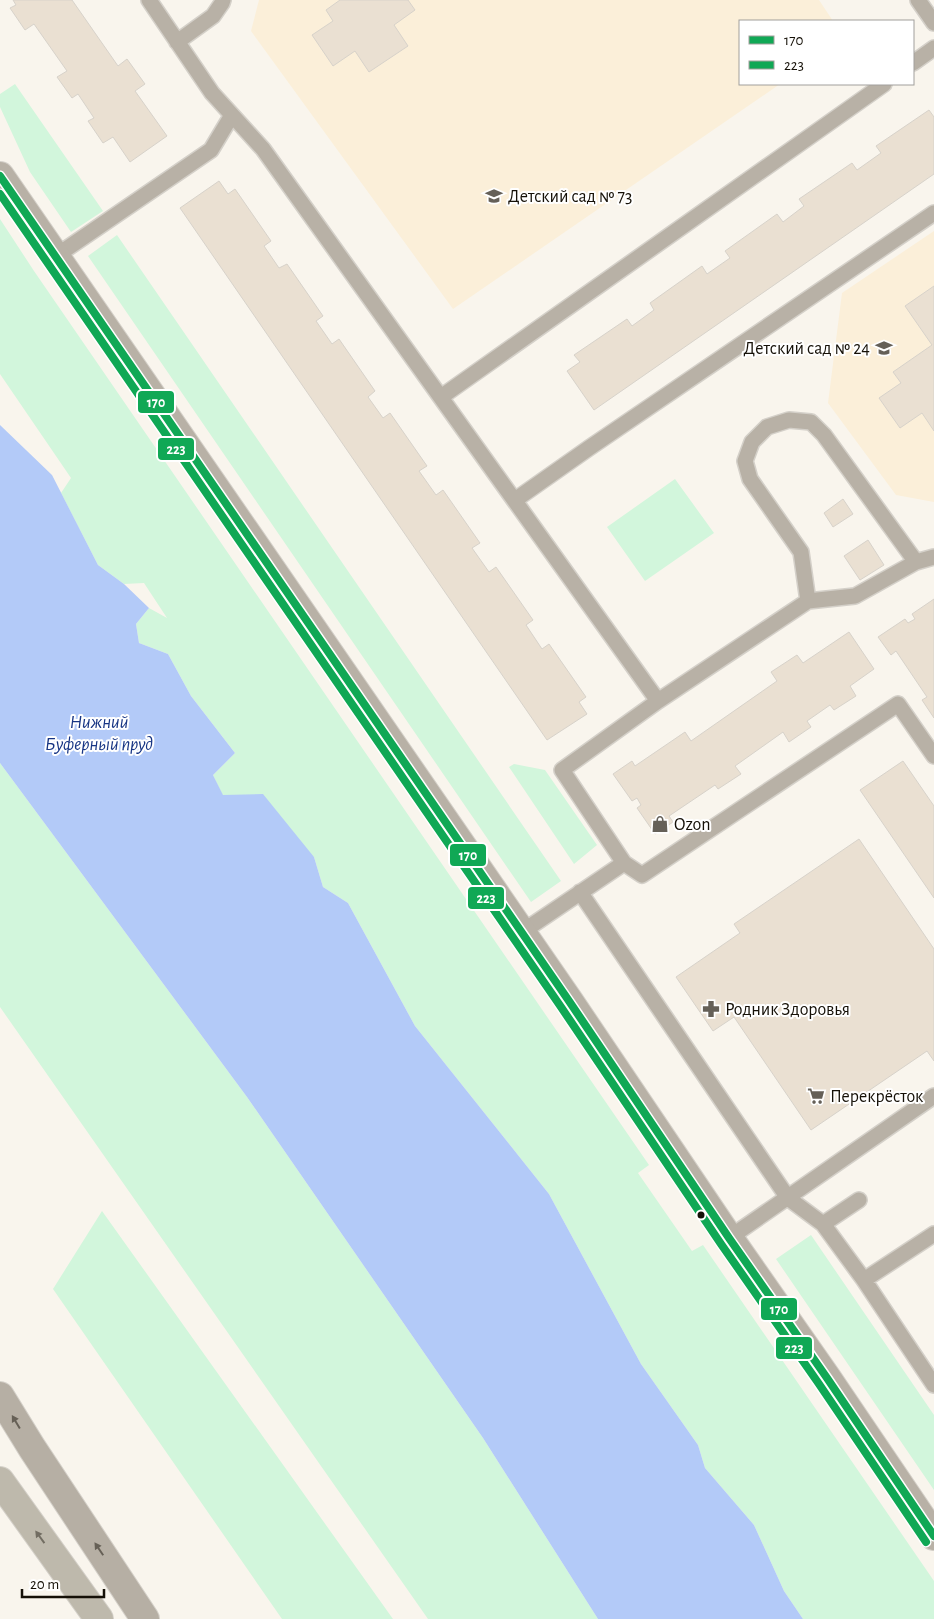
<svg xmlns="http://www.w3.org/2000/svg" width="934" height="1619" viewBox="0 0 934 1619" font-family="'Alegreya Sans',sans-serif">
<rect width="100%" height="100%" fill="#f9f5ed"/>
<!-- built -->
<path fill="#fbefd9" d="M259 0H819L833 21H740V84H780L453 309 251 31Z
M934 231V502L896 495 828 403 842 293Z"/>
<!-- green -->
<path fill="#d2f6dc" d="M15 84 103 211 71 232 30 172 0 107V94Z
M0 219 34 271 649 1165 638 1173 692 1251 703 1245 934 1581V1619H803L784 1591 754 1525 705 1468 698 1445 641 1364 549 1194 415 1026 348 903 323 887 314 857 223 796 213 775 235 753 191 696 168 654 139 643 136 624 149 608 167 618 144 583 124 584 98 565 61 493 71 478 0 374Z
M117 235 561 881 531 902 88 256Z
M675 479 714 533 645 581 607 527Z
M0 763 247 1097 483 1438 598 1619H428L0 1007Z
M514 764 545 770 597 845 574 864 509 767Z
M102 1211 393 1619H282L53 1289Z
M811 1235 934 1415V1490L776 1259Z"/>
<!-- water -->
<path fill="#b3caf8" d="M0 425 52 475 98 565 124 584 149 608 136 624 139 643 168 654 191 696 235 753 213 775 223 795 263 794 314 857 323 887 348 903 415 1026 549 1194 641 1364 698 1445 705 1468 754 1525 784 1591 803 1619H598L483 1438 247 1097 0 763Z"/>
<!-- building -->
<path fill="#eae0d2" stroke="#d7d2ca" d="M13 0H72L118 66 127 59 145 84 135 91 167 136 130 162 113 137 103 143 88 121 94 118 78 94 72 98 57 77 67 71 34 24 25 30 10 8 16 5Z
M340 0H408L415 10 394 25 408 46 369 72 355 51 333 66 312 35 333 21 326 10Z
M929 110 934 117V174L594 410 567 371 580 362 574 355 627 319 632 326 654 310 650 303 702 266 707 274 730 258 725 251 777 214 783 222 804 206 799 199 852 163 857 170 881 153 876 146Z
M219 181 228 194 235 189 271 241 264 246 279 268 287 264 323 316 316 321 332 344 339 339 375 391 368 397 383 418 390 413 427 466 419 471 436 495 443 490 480 543 472 548 489 572 496 567 533 620 526 625 542 649 549 644 586 697 579 702 587 714 547 740 180 208Z
M934 286V431L922 413 900 428 879 398 901 383 893 372 932 345 905 306Z
M843 499 853 514 833 527 824 513Z
M868 540 884 565 860 580 844 556Z
M934 599V718L922 700 927 697 896 651 891 655 878 637 905 619 908 623 915 619 912 614Z
M849 632 874 669 850 686 856 696 834 710 830 705 807 721 811 727 789 742 783 732 735 766 741 774 718 789 715 785 669 816 673 822 655 834 637 808 641 805 637 798 632 801 613 774 632 761 635 766 685 732 691 741 777 681 771 672 797 655 803 663Z
M903 761 934 806V898L860 790Z
M859 839 934 949V1061L927 1051 811 1130 734 1017 713 1031 676 977 740 933 734 924Z"/>
<g fill="none" stroke-linecap="round" stroke-linejoin="round">
<!-- service casing -->
<g stroke="#d4d0c9" stroke-width="18">
<path id="service" d="M149 0 212 93 263 149 658 701
M918 0 934 23
M177 42 213 16 222 3 223 0
M913 63 934 48
M56 256 211 150 232 115
M441 397 884 84
M515 500 589 448 934 213
M808 601 801 552 750 479 745 461 752 442 767 427 789 420 811 422 824 435 916 562
M624 863 642 875 898 704 934 756
M580 892 788 1198 823 1224 864 1280 934 1385
M522 932 624 863 562 770 658 701 808 601 855 596 916 562 934 557
M823 1224 859 1200
M729 1238 934 1096
M864 1280 934 1234"/>
</g>
<!-- tertiary casing -->
<g stroke="#d4d0c9" stroke-width="30">
<path id="tertiary" d="M0 176 569 1001 729 1238 827 1378 934 1536"/>
</g>
<!-- secondary casing -->
<g stroke="#d4d0c9" stroke-width="30">
<path id="secondary" d="M0 1396 32 1448 145 1619"/>
</g>
<!-- motorway casing -->
<g stroke="#d4d0c9" stroke-width="30">
<path id="motorway" d="M0 1481 99 1619"/>
</g>
<!-- service -->
<use href="#service" stroke="#b8b1a6" stroke-width="15"/>
<!-- tertiary -->
<use href="#tertiary" stroke="#b8b1a6" stroke-width="28"/>
<!-- secondary -->
<use href="#secondary" stroke="#b6afa4" stroke-width="28"/>
<!-- motorway -->
<use href="#motorway" stroke="#beb9ac" stroke-width="28"/>
<!-- bus-1 casing -->
<g stroke="#fff" stroke-width="11">
<path id="bus-1" d="M0 176 569 1001 729 1238 827 1378 934 1536"/>
</g>
<!-- bus-2 casing -->
<g stroke="#fff" stroke-width="11">
<path id="bus-2" d="M0 194 561 1007 721 1244 819 1384 926 1542"/>
</g>
<!-- bus-1 -->
<use href="#bus-1" stroke="#10a855" stroke-width="8"/>
<!-- bus-2 -->
<use href="#bus-2" stroke="#10a855" stroke-width="8"/>
</g>
<!-- one-way arrows -->
<defs><path id="oneway-solid" d="M-6-.8H1V-3.2L6.5 0L1 3.2V.8H-6Z" transform="scale(1.25)"/></defs>
<g fill="#666056">
<use href="#oneway-solid" transform="translate(16 1422) rotate(-121)"/>
<use href="#oneway-solid" transform="translate(99 1549) rotate(-124)"/>
</g>
<use fill="#726d62" href="#oneway-solid" transform="translate(40 1537) rotate(-126)"/>
<!-- icons -->
<defs>
<g id="school-bare" transform="scale(1.35)"><path d="M0-5L7-2L0 1L-7-2ZM-4 1L0 2.5L4 1V4Q0 6-4 4Z" fill="#656058" stroke="#fff" stroke-width="2.5" paint-order="stroke"/></g>
<g id="shop-bare" transform="scale(1.35)"><path d="M-5-2.5h2.3a2.7 3.5 0 0 1 5.4 0H5L5.5 6h-11ZM-1.5-2.5h3a1.5 2.3 0 0 0-3 0Z" fill="#656058" stroke="#fff" stroke-width="2.5" paint-order="stroke"/></g>
<g id="pharmacy-bare" transform="scale(1.35)"><path d="M-2-6h4v4h4v4h-4v4h-4v-4h-4v-4h4Z" fill="#656058" stroke="#fff" stroke-width="2.5" paint-order="stroke"/></g>
<g id="supermarket-bare" transform="scale(1.35)"><path d="M-6-5.5h2.5l.6 2H6L4.5 2H-2.5L-4.4-4H-6ZM-1.5 3.2a1.3 1.3 0 1 0 .1 0ZM3 3.2a1.3 1.3 0 1 0 .1 0Z" fill="#656058" stroke="#fff" stroke-width="2.5" paint-order="stroke"/></g>
</defs>
<g fill-rule="evenodd">
<use href="#school-bare" x="494" y="196"/>
<use href="#school-bare" x="884" y="348"/>
<use href="#shop-bare" x="660" y="824"/>
<use href="#pharmacy-bare" x="711" y="1009"/>
<use href="#supermarket-bare" x="816" y="1096"/>
</g>
<!-- markers -->
<circle fill="#151007" stroke="#fff" stroke-width="2" cx="701" cy="1215" r="4.5"/>
<g text-anchor="middle" stroke-width="4" stroke-linejoin="round" paint-order="stroke">
<!-- poi labels -->
<g font-size="18" fill="#151007" stroke="#fff" text-anchor="start">
<text x="508" y="202">Детский сад № 73</text>
<text x="870" y="354" text-anchor="end">Детский сад № 24</text>
<text x="674" y="830">Ozon</text>
<text x="725" y="1015">Родник Здоровья</text>
<text x="830" y="1102">Перекрёсток</text>
</g>
<!-- water labels -->
<g font-size="19" font-style="italic" fill="#173584" stroke="#fff">
<text x="99" y="728">Нижний<tspan x="99" dy="22">Буферный пруд</tspan></text>
</g>
</g>
<g stroke="#fff" stroke-width="2">
<rect x="137" y="390" width="38" height="24" rx="5" fill="#10a855"/>
<rect x="157" y="437" width="38" height="24" rx="5" fill="#10a855"/>
<rect x="449" y="843" width="38" height="24" rx="5" fill="#10a855"/>
<rect x="467" y="886" width="38" height="24" rx="5" fill="#10a855"/>
<rect x="760" y="1297" width="38" height="24" rx="5" fill="#10a855"/>
<rect x="775" y="1336" width="38" height="24" rx="5" fill="#10a855"/>
</g>
<g font-size="14" text-anchor="middle" font-weight="bold" fill="#fff">
<text x="156" y="407">170</text>
<text x="176" y="454">223</text>
<text x="468" y="860">170</text>
<text x="486" y="903">223</text>
<text x="779" y="1314">170</text>
<text x="794" y="1353">223</text>
</g>
<!-- legend -->
<rect x="739" y="20" width="175" height="65" fill="#ffffff" stroke="#a19f9c"/>
<rect x="749" y="36" width="25" height="8" fill="#10a855" stroke="#a19f9c"/>
<text x="784" y="45" font-size="15" fill="#151007">170</text>
<rect x="749" y="61" width="25" height="8" fill="#10a855" stroke="#a19f9c"/>
<text x="784" y="70" font-size="15" fill="#151007">223</text>
<!-- scale -->
<path d="M22 1589v8h82v-8" fill="none" stroke="#151007" stroke-width="2.5"/>
<text x="30" y="1589" font-size="15" fill="#151007" stroke="#ffffff" stroke-width="4" paint-order="stroke">20 m</text>
</svg>
